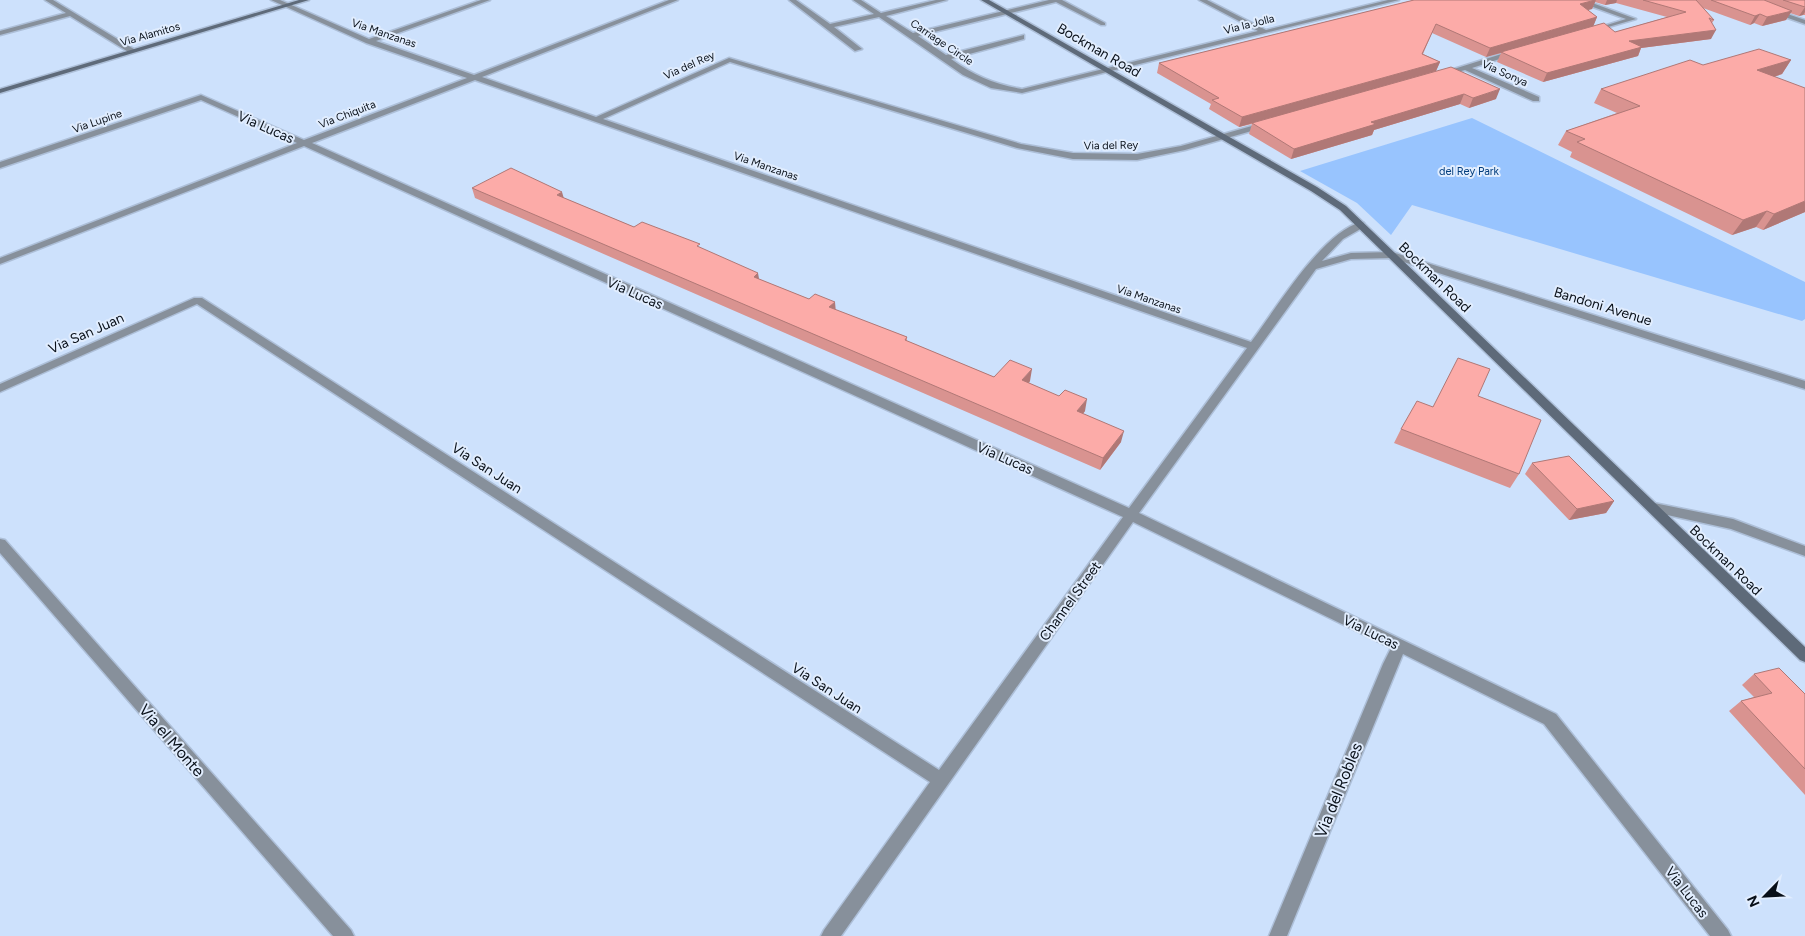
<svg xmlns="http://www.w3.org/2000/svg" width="1805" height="936" viewBox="0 0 1805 936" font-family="Figtree,sans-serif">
<rect width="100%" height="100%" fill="#cde1fc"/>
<!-- green -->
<path fill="#98c4fe" d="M1472 118 1805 282V319L1802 321 1412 205 1391 235 1357 203 1300 171Z"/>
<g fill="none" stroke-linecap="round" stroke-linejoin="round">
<!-- street casing -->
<g stroke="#adbfd8" stroke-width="3">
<path id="street" d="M45 0H53L137 51 130 53 70 16 0 35V31L66 13Z
M271 0H280L369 39 481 0H490L376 41 474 75 669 0H678L482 77 596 117 729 58 1021 144 1073 153 1137 154 1181 146 1266 122 1270 124 1269 126 1185 150 1137 160 1073 159 1017 148 730 62 603 119 1251 342C1276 309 1321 233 1361 222L1364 223V227L1343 239 1322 261 1351 253 1392 252 1805 381V389L1391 258 1351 259 1316 269 1139 513 1556 714 1728 930 1731 936H1710L1544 724 1403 654 1287 936H1269L1383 664 1391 648 1133 522 841 936H821L824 930 930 782 197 304 0 392V384L194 298H202L939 770 1123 517 304 146 0 264V258L297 143 201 100 0 168V162L201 95 304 140 467 78 366 43ZM475 80 1247 348 1129 508 312 143Z
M789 0H796L830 24 874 14 853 0H861L881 13 936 0H947L886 16 913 33 1049 0H1062L1105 23V25H1101L1056 2 918 36 946 55 1024 35V39L951 59C975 76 993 84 1022 89L1258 31 1199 0H1207L1266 30 1388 0H1399L1022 93 991 88 963 75 879 17 834 27 862 49 855 51Z
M1574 0H1584L1636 19 1591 32V30L1626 19Z
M1736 0H1746L1805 20V24Z
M1511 51 1518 53 1472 68 1539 97V101H1533L1465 70 1442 76 1438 74Z
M1654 503 1733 519 1805 546V556L1731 529 1649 511 1647 508 1649 505Z
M0 539 5 540 351 930 354 936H333L0 553Z"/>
</g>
<!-- secondary casing -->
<g stroke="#adbfd8" stroke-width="3">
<path id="secondary" d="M299 0H309L0 93V89Z
M981 0H989L1317 187 1346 206 1805 647V662L1800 660 1340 210 1311 191Z"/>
</g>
<!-- street -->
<use href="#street" fill="#87909b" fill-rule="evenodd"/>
<!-- secondary -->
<use href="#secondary" fill="#5e6a79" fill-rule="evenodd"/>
</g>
<!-- wall -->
<path fill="#d99390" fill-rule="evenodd" d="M1414 0H1805V15H1803L1799 16 1790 13 1786 20 1762 26 1754 23 1750 25 1703 8 1714 20 1712 23 1711 39 1641 48 1638 56 1543 82 1497 62 1501 53 1486 57 1432 33 1423 54 1440 62 1436 71 1496 99 1469 108 1460 104 1374 130 1372 135 1291 159 1249 134 1252 124 1239 127 1209 109 1211 104 1157 73 1159 63ZM1595 2 1605 5 1616 3 1667 17 1615 32 1593 26 1597 17 1588 10 1592 9Z
M1791 60 1782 74 1774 77 1805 212 1763 230 1756 227 1732 235 1570 157 1572 152 1558 145 1566 131 1617 113 1594 103 1601 89 1703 65Z
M472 188 564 198 634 227 701 248 759 279 809 299 835 302V310L907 337V341L994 377 1030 381 1029 383 1085 411 1083 414 1121 442 1100 470 475 198Z
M1478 396 1519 474 1510 488 1394 443 1401 429 1433 407Z
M1532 463 1614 501 1606 513 1569 520 1525 474Z
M1754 674 1805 694V795L1729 711 1741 701 1754 697 1742 685Z"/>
<!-- shaded-wall -->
<path fill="#b07876" d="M1596 0 1592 9 1576 13 1580 4Z
M1607 0H1617L1616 3 1605 5Z
M1805 7V12L1803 15 1799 16Z
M1792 11 1786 20 1762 26 1767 17Z
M1760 14 1754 23 1750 25 1755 16Z
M1597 17 1593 27 1486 57 1490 48Z
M1716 30 1711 39 1641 48 1638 56 1543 82 1547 73 1629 41Z
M1791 60 1782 74 1749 85 1757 70Z
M1440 62 1436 71 1239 127 1242 117Z
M1500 89 1496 99 1469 108 1473 98Z
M1464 94 1460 104 1374 130 1372 135 1291 159 1294 149 1371 122Z
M562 192 565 202 557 195Z
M1805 201V212L1763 230 1774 214Z
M1767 211 1756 227 1732 235 1743 220Z
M758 273 760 284 754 277Z
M835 302 836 313 829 307Z
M1032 369 1030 381 1021 391 1022 380Z
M1087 399 1085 411 1075 423 1077 411Z
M1124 431 1121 442 1100 470 1103 458Z
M1614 501 1606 513 1569 520 1577 509Z"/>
<!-- building -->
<path fill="#fcaba8" stroke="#b07876" d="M1414 0H1595L1580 4 1597 17 1490 48 1436 24 1422 54 1440 62 1242 117 1212 100 1219 98 1159 63Z
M1643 0H1696L1714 20 1709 18 1716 30 1629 41 1642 47 1547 73 1501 52 1604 23 1615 32 1686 12Z
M1711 0H1764L1792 11 1767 17 1760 14 1755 16Z
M1783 0H1805V7Z
M1759 49 1791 60 1757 70 1805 88V201L1774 214 1767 211 1743 220 1577 142 1585 139 1566 131 1640 106 1601 89 1690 60 1703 65Z
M1451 67 1500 89 1473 98 1464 94 1371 122 1376 124 1294 149 1252 123Z
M511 168 562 192 557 195 634 227 642 222 700 244 697 246 758 273 754 277 809 299 815 294 835 302 829 307 907 337 905 340 994 377 1010 360 1032 369 1022 380 1059 396 1065 390 1087 399 1077 411 1124 431 1103 458 472 188Z
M1458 358 1490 369 1478 396 1541 420 1519 474 1401 429 1417 401 1433 407Z
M1569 456 1614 501 1577 509 1532 463Z
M1779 668 1805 694V769L1741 701 1772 693 1754 674Z"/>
<g text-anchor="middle" stroke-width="4" stroke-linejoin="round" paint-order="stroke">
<!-- far-street labels -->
<g font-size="11" fill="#080f18" stroke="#e1edfe">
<text transform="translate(1249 24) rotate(-14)" y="4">Via la Jolla</text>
<text transform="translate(384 33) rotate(19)" y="4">Via Manzanas</text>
<text transform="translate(150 34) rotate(-16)" y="4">Via Alamitos</text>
<text transform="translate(942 42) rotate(34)" y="4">Carriage Circle</text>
<text transform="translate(689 65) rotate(-24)" y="4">Via del Rey</text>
<text transform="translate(1505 73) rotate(24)" y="4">Via Sonya</text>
<text transform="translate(347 114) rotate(-21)" y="4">Via Chiquita</text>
<text transform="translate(97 121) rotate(-19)" y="4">Via Lupine</text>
<text transform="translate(1111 145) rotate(-1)" y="4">Via del Rey</text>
<text transform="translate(766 166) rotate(19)" y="4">Via Manzanas</text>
<text transform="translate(1149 299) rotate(19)" y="4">Via Manzanas</text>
</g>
<!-- far-park labels -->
<g font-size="11" fill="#023d7c" stroke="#e1edfe">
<text x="1469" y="175">del Rey Park</text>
</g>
<!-- street labels -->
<g font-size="14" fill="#080f18" stroke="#e1edfe">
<text transform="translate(1099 50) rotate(30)" y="5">Bockman Road</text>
<text transform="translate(266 127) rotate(24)" y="5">Via Lucas</text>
<text transform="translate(1435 277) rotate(44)" y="5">Bockman Road</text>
<text transform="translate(635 293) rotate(24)" y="5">Via Lucas</text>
<text transform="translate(1603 306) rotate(17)" y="5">Bandoni Avenue</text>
<text transform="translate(86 333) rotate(-24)" y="5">Via San Juan</text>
<text transform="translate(1005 458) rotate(24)" y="5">Via Lucas</text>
<text transform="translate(487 468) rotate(33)" y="5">Via San Juan</text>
<text transform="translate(1726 560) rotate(44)" y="5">Bockman Road</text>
<text transform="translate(1070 601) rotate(-54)" y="5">Channel Street</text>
<text transform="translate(1371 632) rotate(26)" y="5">Via Lucas</text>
<text transform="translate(827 688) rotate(33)" y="5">Via San Juan</text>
<text transform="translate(1687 892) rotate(52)" y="5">Via Lucas</text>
</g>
<!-- near-street labels -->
<g font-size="16" fill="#080f18" stroke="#e1edfe">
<text transform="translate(172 740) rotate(49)" y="6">Via el Monte</text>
<text transform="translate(1338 790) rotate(-68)" y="6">Via del Robles</text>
</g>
</g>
<!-- north arrow -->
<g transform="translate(1765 896) rotate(246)" stroke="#e1edfe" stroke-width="4" paint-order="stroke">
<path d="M0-4L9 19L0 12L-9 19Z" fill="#080f18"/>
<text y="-8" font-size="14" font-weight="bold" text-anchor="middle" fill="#080f18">N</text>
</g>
</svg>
